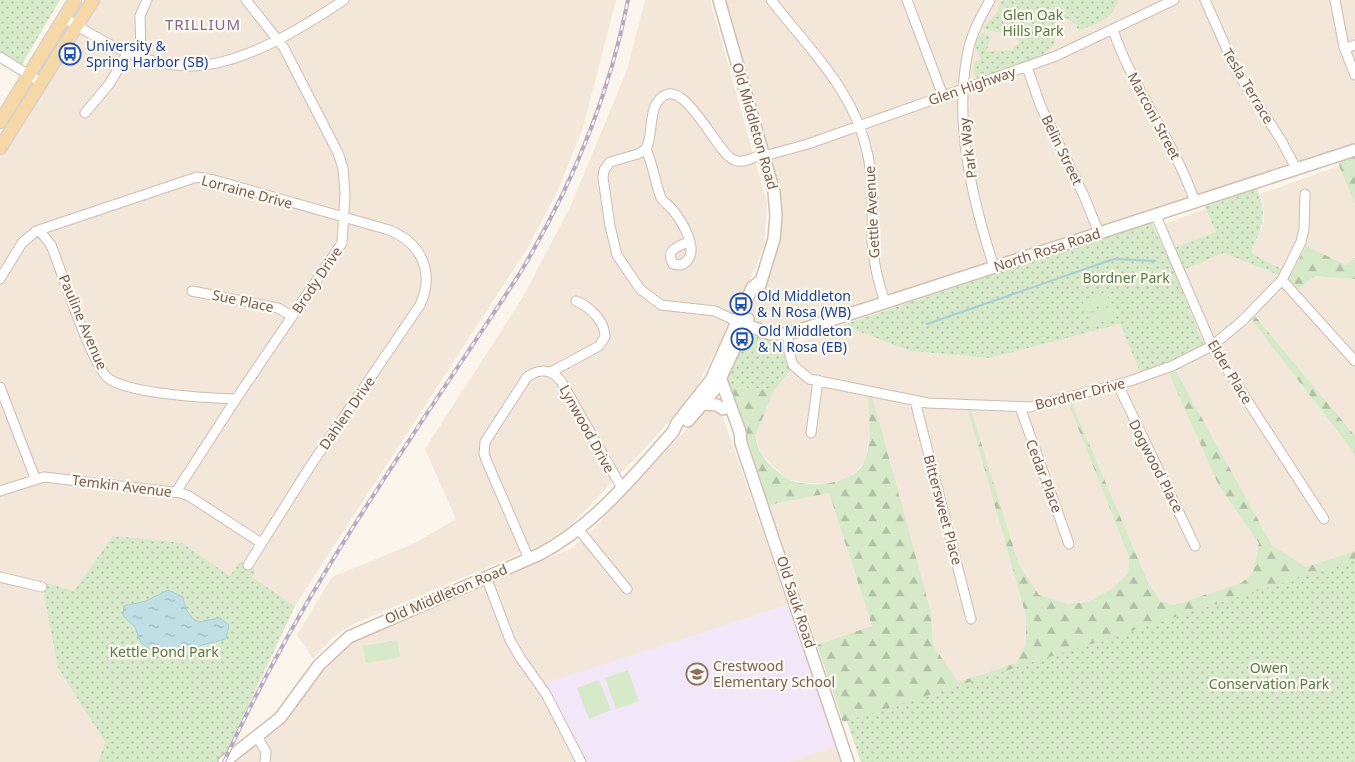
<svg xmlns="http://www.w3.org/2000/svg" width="1355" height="762" viewBox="0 0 1355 762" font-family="'Noto Sans',sans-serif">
<defs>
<pattern id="forest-firs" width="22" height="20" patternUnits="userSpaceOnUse" patternTransform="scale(1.25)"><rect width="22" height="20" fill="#d6e9c9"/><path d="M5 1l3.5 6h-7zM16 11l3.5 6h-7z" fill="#b2c0a5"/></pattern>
<pattern id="park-dots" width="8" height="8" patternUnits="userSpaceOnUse" patternTransform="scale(1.25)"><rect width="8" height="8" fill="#d6e9c9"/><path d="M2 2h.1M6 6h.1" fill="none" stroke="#b2c0a5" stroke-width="1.8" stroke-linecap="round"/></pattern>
<pattern id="water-ripples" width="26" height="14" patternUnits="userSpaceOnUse" patternTransform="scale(1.25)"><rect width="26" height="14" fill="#bfdfe5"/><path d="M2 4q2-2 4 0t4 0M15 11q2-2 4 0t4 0" fill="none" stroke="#a0b8bc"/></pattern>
</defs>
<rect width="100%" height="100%" fill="#fcf5eb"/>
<!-- residential -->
<path fill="#f3e7d9" d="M100 0H616L583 128 558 190 528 247 295 606 252 577 241 561 230 577 182 543 74 591 47 583 58 668 105 742 98 762H0V158Z
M645 0H710L767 203 764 247 736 312 697 387 688 400 647 446 565 531 543 544 355 623 333 637 313 659 297 635 332 577 413 544 456 519 425 449 523 297 571 205 627 70Z
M719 0H1355V150L788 334 746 325 758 292 776 215Z
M1339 166 1355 202V258L1347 266 1306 246 1295 291 1316 276 1355 279V436L1255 316 1251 319 1355 454V551L1306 567 1272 545 1176 371 1169 374 1219 485 1259 543 1252 574 1241 583 1174 605 1160 601 1148 582 1071 401 1129 557 1128 574 1113 588 1088 602 1068 604 1039 595 1019 565 971 411 969 410 1026 616V644L1016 663 958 682 933 645 931 613 868 396 870 430 865 462 848 479 830 484 806 483 787 479 761 454 755 436 775 389 797 364 793 351 795 345 842 325 910 351 990 358 1120 324 1140 372 1204 345 1175 273 1224 253 1279 274 1282 268 1251 253 1264 222 1263 203 1260 194Z
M1205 209 1216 232 1174 248 1164 224Z
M707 410H718L724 420 788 605 607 664 581 762H232L258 738 340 643 540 554 544 560 572 548 595 527 700 415Z
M829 493 872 627 817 645 769 505Z
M842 744 848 762H788Z"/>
<!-- education -->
<path fill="#f2e7f8" d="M796 602 842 744 788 762H581L540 685Z"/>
<!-- forest -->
<path fill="url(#forest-firs)" d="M1355 156V203L1337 161Z
M1306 246 1346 265 1355 258V279L1316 276 1295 291 1289 281 1290 277Z
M1255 316 1355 436V454L1251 319Z
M1176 371 1272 545 1306 567 1355 551V601L861 762 847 721 843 722 817 645 872 626 829 493 769 505 730 387 775 389 755 436C757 442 758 449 761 454 766 462 779 473 786 478 806 490 857 485 865 460 872 440 869 416 868 395L872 396 931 613 933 645 958 682 1016 663 1026 644V616L968 410H971L1019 565 1039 595 1068 604 1088 602 1113 588 1128 573 1129 557 1068 402 1071 401 1148 582 1160 601 1174 605 1241 583 1252 574 1259 543 1219 486 1169 374Z"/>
<!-- park -->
<path fill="url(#park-dots)" d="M0 0H60L19 69 0 57Z
M1001 0H1118C1113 20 1095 24 1078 31L1076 24 1066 18 1056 23 1055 44 1042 56 979 79 974 75V62L981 60 974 44 982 33 991 37 986 52 1012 50 1020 42 1013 35 982 29 998 11Z
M1257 188C1268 216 1262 227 1251 253L1282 269 1279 275 1224 253 1175 273 1204 345 1178 359 1140 372 1120 324 990 358 910 351 842 325 1151 222 1165 251 1216 232 1204 206Z
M752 335C759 338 782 340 784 348 786 356 787 362 791 370L775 389 730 387 727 381 745 338Z
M113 536 182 543 230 576 240 561 255 571 252 577 295 606 224 757 216 762H98L105 742 58 668 44 594 47 583 74 591Z
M1355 560V762H861L847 721Z"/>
<!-- pitch -->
<path fill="#d6e9c9" d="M1106 292 1110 303 1086 311 1082 300Z
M1111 306 1115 318 1091 325 1087 314Z
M397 640 400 657 366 663 363 646Z
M628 670 639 701 616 709 605 678Z
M599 680 611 710 589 719 577 688Z"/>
<!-- water -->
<path fill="url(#water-ripples)" stroke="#a6cfd6" d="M168 590 183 597C185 608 188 616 198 622L220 618 229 625 226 639 202 645 187 656 180 658 165 651 150 649 141 643 135 627 123 616 124 606 146 601Z"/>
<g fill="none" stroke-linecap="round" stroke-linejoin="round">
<!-- stream -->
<path stroke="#a6cfd6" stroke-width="2" d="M927 324 1114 259 1155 261"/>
<!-- street casing -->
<g stroke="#cebdb0" stroke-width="11">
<path id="street" d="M771 0C809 49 856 92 868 156 874 184 872 211 872 239 873 261 878 282 885 302
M907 0 943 96
M990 0C980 18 970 36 967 57 954 125 973 202 994 267
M1205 0 1237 72 1281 140 1296 168
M1335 0 1344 47 1355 75
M65 18C102 42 142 65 188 66 240 67 302 28 344 0
M1113 30C1134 91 1174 141 1195 202
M1345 49 1355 45
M0 57 34 78
M141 57 140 16 147 0
M1027 67 1041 107 1084 196 1099 233
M85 113 110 83 128 52
M646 149 638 154 610 162 604 170 603 178 610 226 617 255 640 289 661 305 715 311 738 322
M646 149C653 135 649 117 656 104 680 64 716 154 734 160 744 164 754 157 763 154
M646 149C653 165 655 182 661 198 664 203 668 204 672 209 681 220 699 248 687 261 683 265 679 266 673 264 665 250 677 247 688 242
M764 156 808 144 1056 56 1174 0
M1155 214 1212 346 1324 519
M39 230 51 245C61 270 92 365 108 378 128 394 208 398 236 399
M0 279 22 243 36 231 197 177 214 180 389 230C422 243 435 273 420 305L311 465 248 565
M1282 280 1355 361
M192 291 278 308 292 316
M788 334 789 352 793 365 809 379 928 403 1030 407 1127 382 1172 366 1212 346 1242 321 1282 280 1301 242 1304 229 1305 194
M551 372 599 346 605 337C605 321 590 307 576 301
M1118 385 1195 546
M0 387 35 478
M915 401 971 619
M1020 407 1069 544
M811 433 818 380
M0 491 44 477 181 493 189 496 261 543
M176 492 236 399 342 243 345 194 343 168 338 153 284 48 246 0
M579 530 627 589
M529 559 487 462 484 454 485 442 527 377C540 368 551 369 561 381L622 488
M0 577 42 587
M486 577 510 640 521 659 546 694 581 762
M258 738 266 752 265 762"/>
</g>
<!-- secondary casing -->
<g stroke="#d3bfb0" stroke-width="14">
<path id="secondary" d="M719 0 774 192 776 216 774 239 759 288
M738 322 771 334H788L1355 150
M721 380 740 432 741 443 848 762
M704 404 717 405 723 409
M688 421 716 388 748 319
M224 762 280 718 319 665 349 637 540 554C595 525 632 477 673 432L677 423 711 380 752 288 759 282"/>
</g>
<!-- primary casing -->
<g stroke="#d9d1cd" stroke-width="15">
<path id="primary" d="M0 122 75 0
M0 148 93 0"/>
</g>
<!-- street -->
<use href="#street" stroke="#fff" stroke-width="9"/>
<!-- secondary -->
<use href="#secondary" stroke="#fff" stroke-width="11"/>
<!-- primary -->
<use href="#primary" stroke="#f6d8a7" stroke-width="12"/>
<!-- rail casing -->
<g stroke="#b8a8c6" stroke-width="4">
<path id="rail" d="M224 762C303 587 416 433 520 273 571 188 609 97 628 0"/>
</g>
<!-- rail -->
<use href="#rail" stroke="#fef9f1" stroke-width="2" stroke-dasharray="5.5" stroke-linecap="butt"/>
</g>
<!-- icons -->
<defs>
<g id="bus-ring" transform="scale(1.125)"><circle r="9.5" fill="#fef9f1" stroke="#1a4fb4" stroke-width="1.5"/><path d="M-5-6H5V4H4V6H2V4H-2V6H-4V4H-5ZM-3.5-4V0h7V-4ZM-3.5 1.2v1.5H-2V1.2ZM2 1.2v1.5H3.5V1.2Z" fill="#1a4fb4"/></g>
<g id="school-ring" transform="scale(1.125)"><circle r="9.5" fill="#fef9f1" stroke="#8d6e63" stroke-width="1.5"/><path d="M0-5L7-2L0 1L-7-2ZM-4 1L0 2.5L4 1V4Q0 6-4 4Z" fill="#8d6e63"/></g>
</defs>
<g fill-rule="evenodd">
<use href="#bus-ring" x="70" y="54"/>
<use href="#bus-ring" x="741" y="304"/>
<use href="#bus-ring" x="742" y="339"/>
<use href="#school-ring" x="697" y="674"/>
</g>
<g text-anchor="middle" stroke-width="4.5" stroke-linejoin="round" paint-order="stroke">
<!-- park labels -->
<g font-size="14" fill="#567a47" stroke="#fef9f1">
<text x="1033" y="20">Glen Oak<tspan x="1033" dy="16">Hills Park</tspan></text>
<text x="1126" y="283">Bordner Park</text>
<text x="164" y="657">Kettle Pond Park</text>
<text x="1269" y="673">Owen<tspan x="1269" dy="16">Conservation Park</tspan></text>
</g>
<!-- transit labels -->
<g font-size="14" fill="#164399" stroke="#fef9f1" text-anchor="start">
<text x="86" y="51">University &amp;<tspan x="86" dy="16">Spring Harbor (SB)</tspan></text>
<text x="757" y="301">Old Middleton<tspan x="757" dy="16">&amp; N Rosa (WB)</tspan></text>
<text x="758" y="336">Old Middleton<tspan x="758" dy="16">&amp; N Rosa (EB)</tspan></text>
</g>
<!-- street labels -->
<g font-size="14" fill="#765c4e" stroke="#fef9f1">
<text transform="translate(972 86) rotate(-19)" y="5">Glen Highway</text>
<text transform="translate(1248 86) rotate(59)" y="5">Tesla Terrace</text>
<text transform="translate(1154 116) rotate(62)" y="5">Marconi Street</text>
<text transform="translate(755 126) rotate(74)" y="5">Old Middleton Road</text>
<text transform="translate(968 148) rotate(-97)" y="5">Park Way</text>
<text transform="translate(1062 150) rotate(64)" y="5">Belin Street</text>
<text transform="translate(247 192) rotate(15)" y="5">Lorraine Drive</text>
<text transform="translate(872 212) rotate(-93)" y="5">Gettle Avenue</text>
<text transform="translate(1047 250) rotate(-18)" y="5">North Rosa Road</text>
<text transform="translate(317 280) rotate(-56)" y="5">Brody Drive</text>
<text transform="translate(243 301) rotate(12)" y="5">Sue Place</text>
<text transform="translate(83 322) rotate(67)" y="5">Pauline Avenue</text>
<text transform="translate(1230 372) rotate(59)" y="5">Elder Place</text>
<text transform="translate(1080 394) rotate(-14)" y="5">Bordner Drive</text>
<text transform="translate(347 413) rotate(-55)" y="5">Dahlen Drive</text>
<text transform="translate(587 429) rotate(61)" y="5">Lynwood Drive</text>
<text transform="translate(1156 466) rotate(63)" y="5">Dogwood Place</text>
<text transform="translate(1044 476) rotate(69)" y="5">Cedar Place</text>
<text transform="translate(122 486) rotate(7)" y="5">Temkin Avenue</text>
<text transform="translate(943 510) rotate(75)" y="5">Bittersweet Place</text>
<text transform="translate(446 594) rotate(-23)" y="5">Old Middleton Road</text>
<text transform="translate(796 602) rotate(72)" y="5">Old Sauk Road</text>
</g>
<!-- education labels -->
<g font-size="14" fill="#785e54" stroke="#fef9f1" text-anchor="start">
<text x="713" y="671">Crestwood<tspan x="713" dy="16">Elementary School</tspan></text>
</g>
<!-- neighbourhood labels -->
<g font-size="15" letter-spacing="1" fill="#836691" stroke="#fef9f1">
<text x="203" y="30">TRILLIUM</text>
</g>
</g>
</svg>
